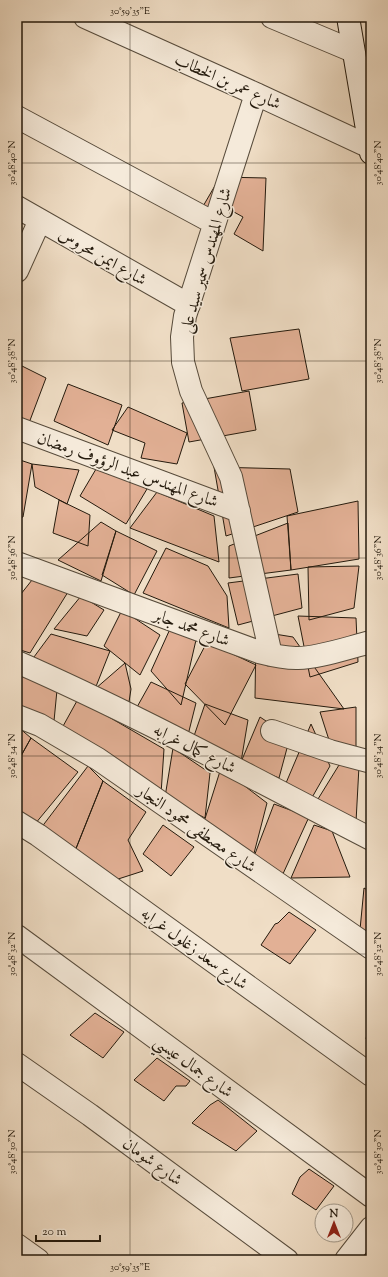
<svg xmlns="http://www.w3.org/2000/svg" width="388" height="1277" viewBox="0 0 388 1277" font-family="'Sorts Mill Goudy',Amiri,serif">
<rect width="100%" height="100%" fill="#f0dec6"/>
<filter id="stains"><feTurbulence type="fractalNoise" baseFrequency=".005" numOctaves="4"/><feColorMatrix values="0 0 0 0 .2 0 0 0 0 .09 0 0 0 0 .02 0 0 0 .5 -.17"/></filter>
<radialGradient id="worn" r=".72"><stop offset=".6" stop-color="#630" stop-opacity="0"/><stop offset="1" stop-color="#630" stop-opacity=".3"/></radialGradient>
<!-- building -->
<path fill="#e2b095" stroke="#241a0d" d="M220 177 266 178 263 251 234 234 243 217 225 207 202 208Z
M299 329 309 379 242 391 230 338Z
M20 365 46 378 29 423 17 416V372Z
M68 384 122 405 108 445 54 421Z
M249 391 256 430 189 442 182 403Z
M128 407 187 433 177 464 141 458 145 443 112 430Z
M17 459 32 464 23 517 17 518Z
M102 459 147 489 126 524 80 496Z
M32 464 79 470 67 504 35 487Z
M214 467 290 469 298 512 226 536Z
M157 492 214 516 219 562 130 528Z
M59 500 90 515 88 546 53 533Z
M358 501 359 559 291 570 287 516Z
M101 522 116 531 101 581 58 560Z
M288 523 291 570 229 578V546Z
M116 531 157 551 134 595 102 575Z
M166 548 208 566 227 596 229 628 143 593Z
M359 566 354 608 309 620 308 567Z
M298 574 302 608 238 625 228 583Z
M32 580 68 592 30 653 17 649V599Z
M81 596 104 610 87 636 54 629Z
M122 610 160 635 140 675 104 646Z
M298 616 356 618 358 662 310 677Z
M170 629 196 640 181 705 151 671Z
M256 631 293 637 344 709 255 698Z
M51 634 110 651 95 689 31 661Z
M207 642 256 665 225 725 185 684Z
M125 663 131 689 129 702 95 689Z
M17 670 57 690 54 721 17 706Z
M151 682 196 703 188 735 132 716Z
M78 699 164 749 161 794 62 728Z
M205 704 248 720 241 762 194 736Z
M356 707V747L329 740 320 712Z
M260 717 290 737 279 778 241 762Z
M311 724 330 766 310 801 286 783Z
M17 726 31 738 17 763Z
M31 738 78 772 35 824 17 812V763Z
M173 748 210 773 205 818 165 797Z
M339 765 359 766 356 822 318 799Z
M88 766 103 781 75 851 41 828Z
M221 768 267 803 251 865 203 825Z
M103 781 146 812 128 840 143 871 112 881 75 851Z
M274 804 309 817 282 876 253 859Z
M163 825 194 847 171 876 143 854Z
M314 825 332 831 350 877 291 878Z
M364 888 371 892V947L359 940Z
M289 912 316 930 290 964 261 945 275 924 278 923Z
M371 1011V1038L366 1039Z
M95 1013 124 1032 103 1058 70 1035Z
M157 1058 190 1081 186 1086H176L164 1101 134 1080Z
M218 1100 257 1131 236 1151 192 1123 210 1105Z
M309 1169 334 1186 316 1210 292 1194 300 1177Z
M371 1232V1260H359Z"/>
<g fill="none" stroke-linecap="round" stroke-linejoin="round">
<!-- minor casing -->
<g stroke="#574b3b" stroke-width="24">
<path id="minor" d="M85 17 256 94 370 147
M272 17 353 51
M256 94 185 316 182 337 183 362 191 391 231 477 271 655
M17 117 214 223
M17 207 189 305
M17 271 40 220
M17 428 239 511
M17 563 259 652C271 655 284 658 296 658 316 659 350 647 371 642
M17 662C138 715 254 779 371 839
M17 716 40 725 98 759 371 948
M272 731 330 751 371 762
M17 822 38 835 371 1075
M17 936 371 1196
M17 1064 90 1115 287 1260
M17 1245 38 1260
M346 1260 371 1228"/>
</g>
<!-- secondary casing -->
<g stroke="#241a0d" stroke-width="24">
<path id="secondary" d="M348 17 371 153"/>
</g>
<!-- minor -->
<use href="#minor" stroke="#f5eada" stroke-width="22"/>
<!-- secondary -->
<use href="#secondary" stroke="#f5eada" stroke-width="22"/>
</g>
<!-- ticks -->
<path fill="none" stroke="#241a0d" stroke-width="1" stroke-opacity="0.45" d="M130 17V1260M17 163H371M17 361H371M17 558H371M17 756H371M17 954H371M17 1152H371"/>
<g text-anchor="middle" stroke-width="3" stroke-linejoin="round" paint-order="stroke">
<!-- street labels -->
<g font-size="17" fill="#241a0d" stroke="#f5eada">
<text transform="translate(228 81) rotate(24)" y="6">شارع عمر بن الخطاب</text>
<text transform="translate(103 256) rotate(30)" y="6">شارع ايمن محروس</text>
<text transform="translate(205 260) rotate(-74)" y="6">شارع المهندس سمير سيد على</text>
<text transform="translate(128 469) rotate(20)" y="6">شارع المهندس عبد الرؤوف رمضان</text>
<text transform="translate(192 627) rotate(20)" y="6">شارع محمد جابر</text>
<text transform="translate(195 748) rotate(27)" y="6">شارع كمال غرابه</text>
<text transform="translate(197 828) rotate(35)" y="6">شارع مصطفى محمود النجار</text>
<text transform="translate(195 948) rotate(36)" y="6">شارع سعد زغلول غرابه</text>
<text transform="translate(194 1066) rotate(36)" y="6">شارع جمال عيسي</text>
<text transform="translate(153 1161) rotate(36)" y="6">شارع شومان</text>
</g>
</g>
<!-- margin -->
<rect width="388" height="1277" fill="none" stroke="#f0dec6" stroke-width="44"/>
<!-- north arrow -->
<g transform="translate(334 1223)"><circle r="19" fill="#f5eada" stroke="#a19788"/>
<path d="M0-3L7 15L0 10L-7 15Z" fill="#8f2418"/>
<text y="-6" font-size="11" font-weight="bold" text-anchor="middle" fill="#241a0d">N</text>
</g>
<!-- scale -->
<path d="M36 1235v6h64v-6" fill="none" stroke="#241a0d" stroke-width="2"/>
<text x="42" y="1235" font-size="12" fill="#241a0d" stroke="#f5eada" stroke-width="3" paint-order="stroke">20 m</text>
<rect x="22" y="22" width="344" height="1233" fill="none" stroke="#241a0d" stroke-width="1.5"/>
<g font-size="10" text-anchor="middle" fill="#241a0d">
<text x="130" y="14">30°59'35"E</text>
<text transform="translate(11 163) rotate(-90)" y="4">30°48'40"N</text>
<text transform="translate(377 163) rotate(-90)" y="4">30°48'40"N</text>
<text transform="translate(11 361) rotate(-90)" y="4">30°48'38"N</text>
<text transform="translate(377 361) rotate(-90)" y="4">30°48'38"N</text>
<text transform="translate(11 558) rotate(-90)" y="4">30°48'36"N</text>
<text transform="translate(377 558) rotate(-90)" y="4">30°48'36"N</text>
<text transform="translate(11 756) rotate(-90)" y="4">30°48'34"N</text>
<text transform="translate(377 756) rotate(-90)" y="4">30°48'34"N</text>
<text transform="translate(11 954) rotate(-90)" y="4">30°48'32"N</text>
<text transform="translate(377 954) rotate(-90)" y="4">30°48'32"N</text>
<text transform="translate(11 1152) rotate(-90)" y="4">30°48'30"N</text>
<text transform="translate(377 1152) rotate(-90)" y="4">30°48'30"N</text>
<text x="130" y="1270">30°59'35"E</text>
</g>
<rect width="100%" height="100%" filter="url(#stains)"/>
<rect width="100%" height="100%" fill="url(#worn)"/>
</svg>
